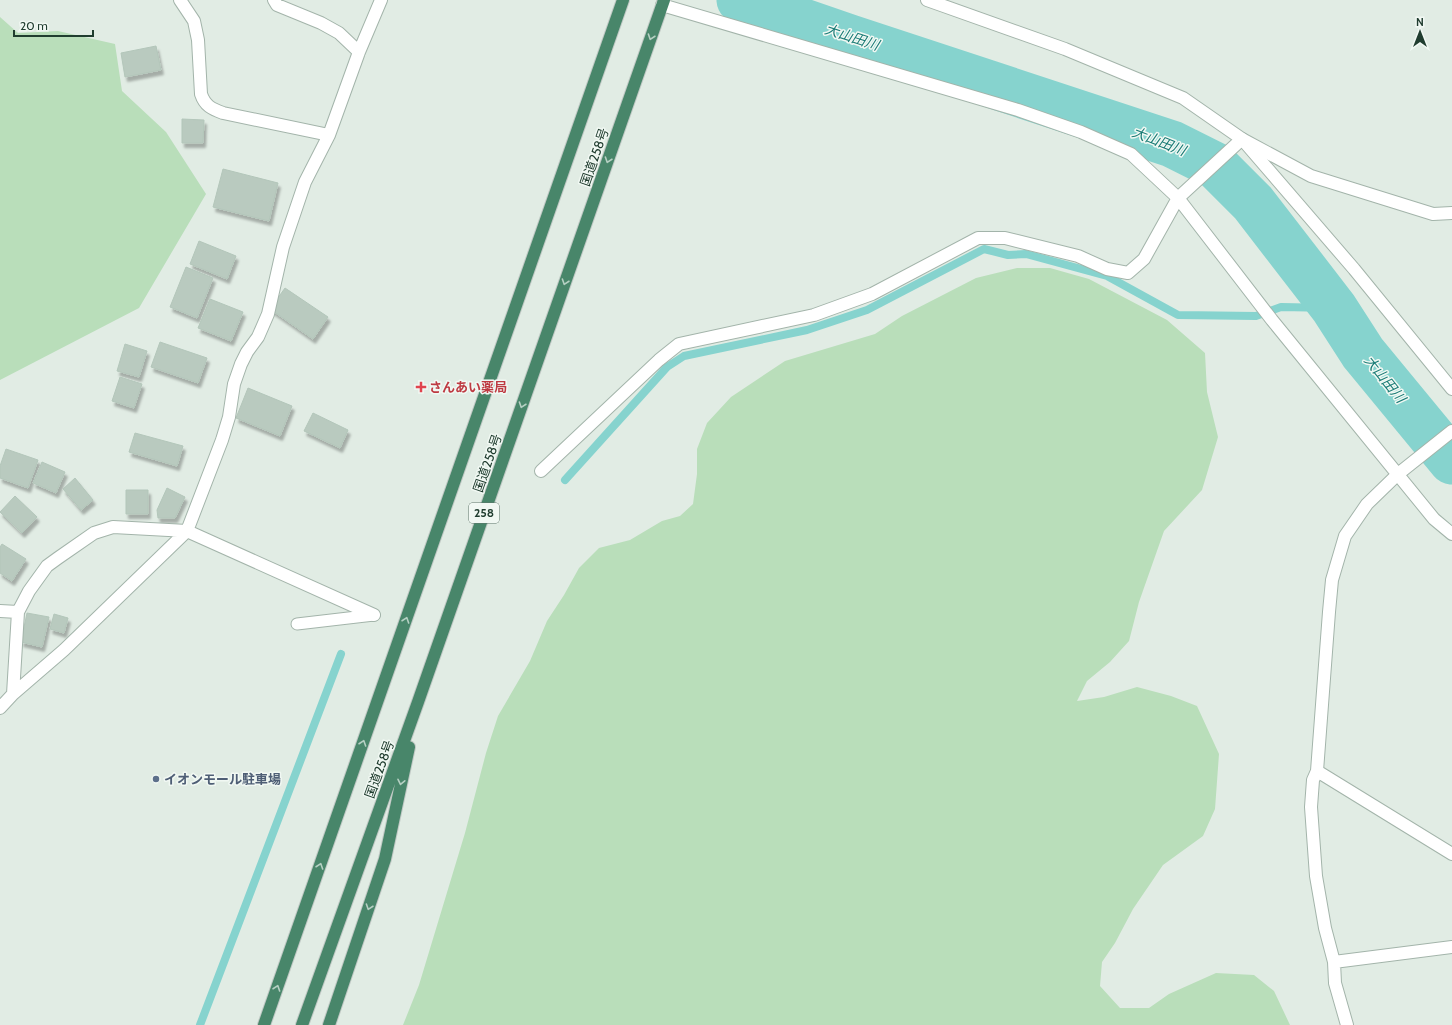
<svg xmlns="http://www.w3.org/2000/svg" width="1452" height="1025" viewBox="0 0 1452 1025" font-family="Cabin,'Noto Sans JP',sans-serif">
<defs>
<filter id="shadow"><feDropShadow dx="2.5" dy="4.5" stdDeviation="1" flood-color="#0004"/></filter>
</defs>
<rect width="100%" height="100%" fill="#e1ece4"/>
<!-- green -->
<path fill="#b9deba" d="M0 17 18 33 58 31 115 44 122 91 166 132 206 194 139 308 0 380Z
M1017 268H1050L1089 279 1167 320 1205 353 1207 392 1218 437 1202 490 1164 531 1139 602 1129 641 1110 662 1087 681 1077 701 1104 697 1137 687 1171 696 1197 706 1219 754 1215 809 1203 836 1163 865 1133 909 1115 943 1102 962 1100 986 1120 1008H1149L1169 994 1216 973 1254 975 1274 991 1290 1025H403L419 985 465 833 486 753 498 716 530 661 547 621 564 595 579 568 599 548 630 540 662 521 680 516 693 504 697 474V449L707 423 731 397 785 361 875 334 902 316 976 278Z"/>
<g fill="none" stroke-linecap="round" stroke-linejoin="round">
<!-- stream -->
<path stroke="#86d3ce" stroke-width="8" d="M565 480 667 367 684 356 807 330 867 310 984 249 1008 255 1026 254 1107 276 1178 315 1256 316 1281 307 1334 308
M200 1025 341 654"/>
<!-- river -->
<path stroke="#86d3ce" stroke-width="47" d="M740 0 850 38 1172 144 1216 166 1253 203 1334 308 1363 353 1452 461"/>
</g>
<!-- building -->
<path fill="#b9cabf" stroke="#b3c6ba" filter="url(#shadow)" d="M156 46 161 70 125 77 121 53Z
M182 119 204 120 203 143H182Z
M223 169 278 183 269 221 213 207Z
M199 241 236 256 227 279 190 264Z
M186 267 213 278 197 318 170 307Z
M285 288 328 317 313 339 270 309Z
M210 299 243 312 231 341 198 328Z
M160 342 207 358 198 383 151 367Z
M125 344 147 351 139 377 117 371Z
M120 377 142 384 134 408 112 401Z
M248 388 292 406 280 436 236 418Z
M313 413 348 430 340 448 304 431Z
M135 433 183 446 177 466 129 452Z
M6 449 38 460 28 488 0 478V466Z
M42 462 65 472 56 493 33 483Z
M75 478 93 500 81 510 63 489Z
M167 488 185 497 175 518H158L157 510Z
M126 490H148V514H126Z
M15 496 37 517 22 533 0 512Z
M2 544 26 559 12 581 0 573V547Z
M27 613 49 617 42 647 21 642Z
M54 614 68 618 64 633 50 629Z"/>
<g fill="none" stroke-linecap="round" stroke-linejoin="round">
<!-- service casing -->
<g stroke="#a3b4aa" stroke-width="13">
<path id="service" d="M297 624 374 615"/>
</g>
<!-- minor casing -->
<g stroke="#a3b4aa" stroke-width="14">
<path id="minor" d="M180 0 194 21 198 40 201 94C205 106 212 109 223 113L329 135
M274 0 277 5 321 23 339 33 359 52
M662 5 1018 110 1081 132 1131 154 1178 198 1272 320 1434 519 1452 534
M541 471 659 360 679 344 814 315 872 294 978 238H1005L1078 256 1107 269 1128 273 1144 259 1178 198 1242 139 1311 176 1433 214 1452 213
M0 611 18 612
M13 694 18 612 29 591 47 566 58 558 94 533 113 527 187 531 374 615
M0 708 13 694 64 650 187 531 222 440 229 417 234 384 241 364 247 352 258 337 268 314 283 247 305 182 329 135 359 52 381 0
M1317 771 1452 854
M1334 962 1452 947
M1347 1025 1335 983 1334 962 1325 928 1316 876 1311 807 1313 780 1317 771 1329 612 1332 580 1345 536 1367 504 1398 474 1452 431"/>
</g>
<!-- tertiary casing -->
<g stroke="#a3b4aa" stroke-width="14">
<path id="tertiary" d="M927 0 1065 49 1183 98 1242 139 1354 269 1452 389"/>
</g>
<!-- trunk casing -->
<g stroke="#c1c9c5" stroke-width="14">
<path id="trunk" d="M264 1025 623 0
M302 1025 418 702 664 0
M329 1025 385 859 409 747"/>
</g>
<!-- service -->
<use href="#service" stroke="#fff" stroke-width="11"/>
<!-- minor -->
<use href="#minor" stroke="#fff" stroke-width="12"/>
<!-- tertiary -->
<use href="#tertiary" stroke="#fff" stroke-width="12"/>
<!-- trunk -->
<use href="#trunk" stroke="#48866a" stroke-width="12"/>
</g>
<!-- one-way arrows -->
<defs><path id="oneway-chevron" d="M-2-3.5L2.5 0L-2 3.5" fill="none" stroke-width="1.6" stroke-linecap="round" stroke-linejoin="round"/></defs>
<g stroke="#b6d0c3">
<use href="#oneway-chevron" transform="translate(651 37) rotate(109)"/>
<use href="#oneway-chevron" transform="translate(608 160) rotate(109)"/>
<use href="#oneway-chevron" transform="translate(565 282) rotate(109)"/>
<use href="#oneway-chevron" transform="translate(522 405) rotate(109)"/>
<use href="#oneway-chevron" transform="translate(406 620) rotate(-71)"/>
<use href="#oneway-chevron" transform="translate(363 743) rotate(-71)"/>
<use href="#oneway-chevron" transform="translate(401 782) rotate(102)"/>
<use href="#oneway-chevron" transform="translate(320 866) rotate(-71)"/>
<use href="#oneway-chevron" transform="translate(369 907) rotate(109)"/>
<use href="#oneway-chevron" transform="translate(277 988) rotate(-71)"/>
</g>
<!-- markers -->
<path fill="#e0444e" stroke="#f1f8f3" stroke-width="1.5" d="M419 381h4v4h4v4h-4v4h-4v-4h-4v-4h4z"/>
<circle fill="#5c6f8a" stroke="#f1f8f3" stroke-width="1.5" cx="156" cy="779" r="4"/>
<g text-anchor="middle" stroke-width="3" stroke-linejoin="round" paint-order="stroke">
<!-- shield labels -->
<rect fill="#f1f8f3" stroke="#5f756a" stroke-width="1" x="469" y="503" width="30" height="20" rx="3"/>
<g font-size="12" font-weight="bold" fill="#203d2f">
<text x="484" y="517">258</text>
</g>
<!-- street labels -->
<g font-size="13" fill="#203d2f" stroke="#f1f8f3">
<text transform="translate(594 157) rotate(-71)" y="5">国道258号</text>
<text transform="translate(487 463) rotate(-71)" y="5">国道258号</text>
<text transform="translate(379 769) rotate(-70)" y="5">国道258号</text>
</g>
<!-- health labels -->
<g font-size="13" font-weight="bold" fill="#be3a42" stroke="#f1f8f3" text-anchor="start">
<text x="429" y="392">さんあい薬局</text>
</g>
<!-- service labels -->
<g font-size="13" font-weight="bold" fill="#4e5e75" stroke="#f1f8f3" text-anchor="start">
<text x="164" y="784">イオンモール駐車場</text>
</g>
<!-- water labels -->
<g font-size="14" font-style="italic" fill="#197b75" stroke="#f1f8f3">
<text transform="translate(852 37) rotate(18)" y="5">大山田川</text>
<text transform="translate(1159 141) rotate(21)" y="5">大山田川</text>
<text transform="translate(1385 379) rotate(51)" y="5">大山田川</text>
</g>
</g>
<!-- north arrow -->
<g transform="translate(1420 32)" stroke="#f1f8f3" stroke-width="3" paint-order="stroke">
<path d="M0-3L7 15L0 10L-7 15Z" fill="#203d2f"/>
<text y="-6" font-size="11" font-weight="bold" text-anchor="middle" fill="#203d2f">N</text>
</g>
<!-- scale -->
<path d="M14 30v6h79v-6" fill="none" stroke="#203d2f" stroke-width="2"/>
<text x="20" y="30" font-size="12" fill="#203d2f" stroke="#f1f8f3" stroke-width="3" paint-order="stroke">20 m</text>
</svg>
